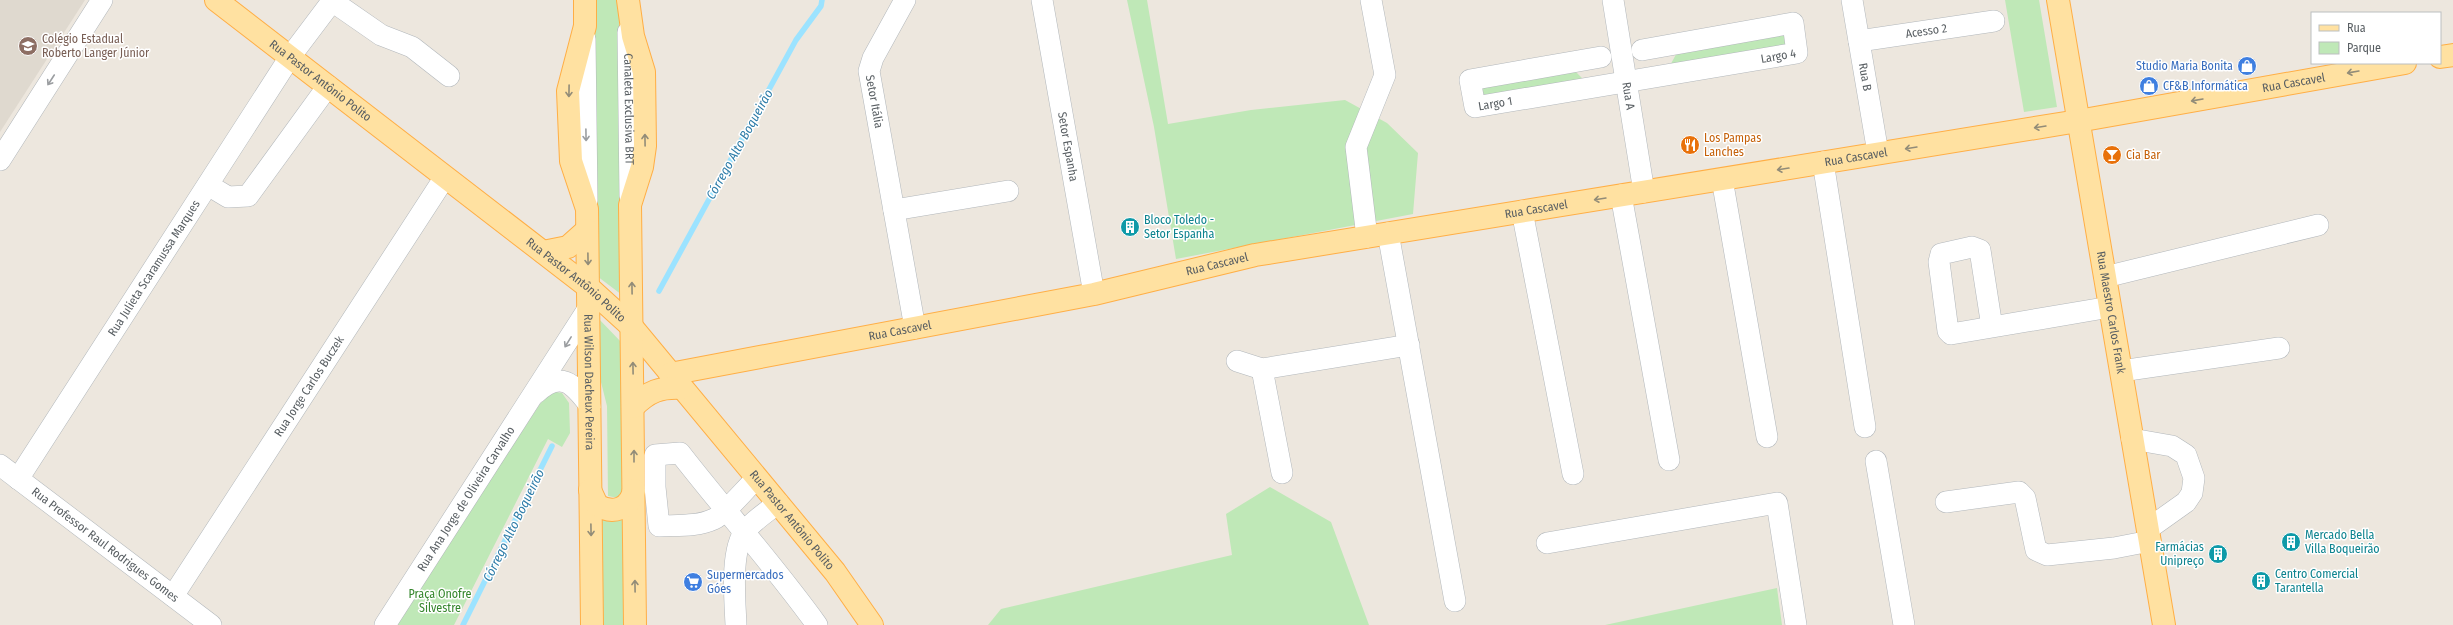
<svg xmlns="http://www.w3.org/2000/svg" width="2453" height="625" viewBox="0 0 2453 625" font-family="'Fira Sans Condensed',sans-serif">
<rect width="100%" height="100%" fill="#ede7de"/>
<!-- education -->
<path fill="#dfd9cf" d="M0 0H85L0 132Z"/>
<!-- green -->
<path fill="#bfe8b7" d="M593 0H619L622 295 597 276Z
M1127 0H1147L1168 124 1251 110 1345 100 1387 123 1418 153 1413 214 1176 259 1154 127Z
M2005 0H2039L2057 107 2024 112Z
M1788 31 1790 48 1668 69 1679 49Z
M1574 70 1584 80 1484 98 1482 87Z
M597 317 622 343 626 493 618 498 608 496 607 406 597 366Z
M556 392 562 393 569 403 570 433 562 447 548 439 454 625H395L540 404 549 394Z
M1270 487 1331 522 1369 625H988L1001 609 1232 555 1226 514Z
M600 515 614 521 626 519 627 625H601Z
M1777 588 1782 625H1605Z"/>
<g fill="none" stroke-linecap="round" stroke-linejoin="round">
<!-- stream -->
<path stroke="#9ce3ff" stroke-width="5.5" d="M659 291 796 40 821 6 822 0
M463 625 552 446"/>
<!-- minor casing -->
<g stroke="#b2b7bb" stroke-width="22">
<g id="minor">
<path id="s1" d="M905 0 873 58 869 71 915 328"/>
<path id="s2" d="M1042 0 1094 294"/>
<path id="s3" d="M1613 0 1644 192"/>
<path id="s4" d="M1852 0 1878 153"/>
<path d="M332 1 381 35 412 47 449 76"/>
<path id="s5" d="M628 32 630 196"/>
<path d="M585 39 587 201"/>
<path id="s6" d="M1859 41 1994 21"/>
<path id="s7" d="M1601 57 1470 80 1475 107 1797 53 1793 23 1642 50"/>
<path d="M0 160 102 0"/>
<path d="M1823 162 1865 427"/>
<path d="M1722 179 1767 437"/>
<path d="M208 185 228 197 248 196 328 86"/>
<path d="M1621 195 1669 460"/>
<path d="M894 210 1008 191"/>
<path d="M1522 211 1573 474"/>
<path d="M1388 233 1455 601"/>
<path d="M1367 237 1356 147 1385 75 1371 0"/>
<path d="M2105 277 2318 225"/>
<path d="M1992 327 1980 250 1972 247 1941 254 1939 262 1948 331 1951 334 2110 307"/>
<path d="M1237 361 1262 369 1409 345"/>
<path d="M1262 369 1282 473"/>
<path d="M2121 371 2279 348"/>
<path d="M536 393C561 370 573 383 590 406"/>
<path d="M2132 439 2172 446 2186 455 2194 478 2192 493 2186 502 2148 529"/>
<path d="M1876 461 1904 625"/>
<path id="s8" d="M0 465 211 625"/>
<path d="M757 478C746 488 725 514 714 519 697 527 677 525 659 526L655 487V455L680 453C725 511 774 565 817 625"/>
<path id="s9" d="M18 479 290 57 333 0"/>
<path d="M1946 502 2019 492 2025 498 2036 550 2047 555 2114 548 2150 541"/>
<path d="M1547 543 1777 503 1796 625"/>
<path id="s10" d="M173 596 445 177"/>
<path id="s11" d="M385 625 588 309"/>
<path d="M736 625C735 600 730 551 745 531 754 520 767 512 778 503"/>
</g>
</g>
<!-- major casing -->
<g stroke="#ffae45" stroke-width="24">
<g id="major">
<path id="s12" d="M216 0 588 287 632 327 835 572 872 625"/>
<path id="s13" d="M585 0V26L568 91 571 161 587 209 592 625"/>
<path d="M628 0 633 36 644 72 645 146 642 167 630 205 635 625"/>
<path id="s14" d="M2058 0 2164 625"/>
<path d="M2440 57 2453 55"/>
<path d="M543 252 568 247 587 230"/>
<path id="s15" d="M670 374 1094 294 1255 255 2078 121 2405 63"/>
<path d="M633 407C649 391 660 387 682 388"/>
<path d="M590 490 597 505C613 515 630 509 634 490"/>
</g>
</g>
<!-- minor -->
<use href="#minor" stroke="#fff" stroke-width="21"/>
<!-- major -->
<use href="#major" stroke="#ffe1a1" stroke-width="22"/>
</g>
<!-- one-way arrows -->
<defs><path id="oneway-shaft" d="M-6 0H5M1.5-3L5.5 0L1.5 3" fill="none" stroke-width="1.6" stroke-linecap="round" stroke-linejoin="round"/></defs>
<g stroke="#928c78">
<use href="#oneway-shaft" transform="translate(2353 72) rotate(170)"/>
<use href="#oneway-shaft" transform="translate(569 91) rotate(91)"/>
<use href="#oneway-shaft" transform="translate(2197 100) rotate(170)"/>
<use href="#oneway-shaft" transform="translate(2040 127) rotate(171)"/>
<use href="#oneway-shaft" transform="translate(645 140) rotate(-91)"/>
<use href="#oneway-shaft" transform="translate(1911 148) rotate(171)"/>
<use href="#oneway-shaft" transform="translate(1783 169) rotate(171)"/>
<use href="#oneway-shaft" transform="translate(1600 199) rotate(171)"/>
<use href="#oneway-shaft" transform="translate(588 259) rotate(89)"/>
<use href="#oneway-shaft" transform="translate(632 288) rotate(-91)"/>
<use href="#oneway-shaft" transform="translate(633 368) rotate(-91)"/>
<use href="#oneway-shaft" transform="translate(634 456) rotate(-90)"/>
<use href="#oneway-shaft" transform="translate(591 530) rotate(89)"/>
<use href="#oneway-shaft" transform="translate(635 586) rotate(-91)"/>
</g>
<g stroke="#9b9ea1">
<use href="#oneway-shaft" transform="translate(51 80) rotate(123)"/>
<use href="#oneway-shaft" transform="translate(586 135) rotate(89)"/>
<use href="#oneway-shaft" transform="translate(568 342) rotate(122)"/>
</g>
<!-- icons -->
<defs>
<g id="school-disc" transform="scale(1)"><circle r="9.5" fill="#8d6e63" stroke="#fff"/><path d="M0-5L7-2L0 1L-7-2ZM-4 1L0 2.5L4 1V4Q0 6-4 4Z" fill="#fff"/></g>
<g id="shop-disc" transform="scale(1)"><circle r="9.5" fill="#3f7fe0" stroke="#fff"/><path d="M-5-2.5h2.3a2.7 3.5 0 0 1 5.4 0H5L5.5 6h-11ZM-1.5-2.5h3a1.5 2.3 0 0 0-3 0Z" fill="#fff"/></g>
<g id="restaurant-disc" transform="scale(1)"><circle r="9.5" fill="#e8710a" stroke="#fff"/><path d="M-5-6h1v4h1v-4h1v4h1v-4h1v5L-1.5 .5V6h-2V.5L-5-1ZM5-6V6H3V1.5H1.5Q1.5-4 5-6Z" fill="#fff"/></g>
<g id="bar-disc" transform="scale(1)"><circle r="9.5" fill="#e8710a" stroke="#fff"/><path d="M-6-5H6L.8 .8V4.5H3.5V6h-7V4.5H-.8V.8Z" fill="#fff"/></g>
<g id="building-disc" transform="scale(1)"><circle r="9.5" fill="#0f9aa8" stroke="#fff"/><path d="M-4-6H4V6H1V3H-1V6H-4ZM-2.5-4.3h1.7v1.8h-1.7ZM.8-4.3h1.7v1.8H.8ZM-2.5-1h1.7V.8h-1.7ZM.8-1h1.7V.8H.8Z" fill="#fff"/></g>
<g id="supermarket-disc" transform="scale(1)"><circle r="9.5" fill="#3f7fe0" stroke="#fff"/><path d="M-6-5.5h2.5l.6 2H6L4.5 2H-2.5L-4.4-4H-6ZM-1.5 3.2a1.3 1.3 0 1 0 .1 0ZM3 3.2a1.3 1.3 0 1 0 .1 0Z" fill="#fff"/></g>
</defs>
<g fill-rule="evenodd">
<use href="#school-disc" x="28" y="46"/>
<use href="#shop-disc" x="2247" y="66"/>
<use href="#shop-disc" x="2149" y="86"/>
<use href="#restaurant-disc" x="1690" y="145"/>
<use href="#bar-disc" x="2112" y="155"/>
<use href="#building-disc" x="1130" y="227"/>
<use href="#building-disc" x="2291" y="542"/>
<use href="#building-disc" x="2218" y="554"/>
<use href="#building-disc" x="2261" y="581"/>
<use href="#supermarket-disc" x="693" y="582"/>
</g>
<g text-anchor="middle" stroke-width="3" stroke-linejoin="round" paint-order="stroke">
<!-- street labels -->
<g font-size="12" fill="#585e62" stroke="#fff">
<text dy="4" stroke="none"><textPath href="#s6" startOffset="68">Acesso 2</textPath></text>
<text dy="4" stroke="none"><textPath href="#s7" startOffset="468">Largo 4</textPath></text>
<text dy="4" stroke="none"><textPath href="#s4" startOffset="78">Rua B</textPath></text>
<text dy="4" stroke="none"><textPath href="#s12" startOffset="132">Rua Pastor Antônio Polito</textPath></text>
<text dy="4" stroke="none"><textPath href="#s15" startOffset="1650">Rua Cascavel</textPath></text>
<text dy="4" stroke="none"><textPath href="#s3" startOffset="97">Rua A</textPath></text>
<text dy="4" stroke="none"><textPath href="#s1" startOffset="111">Setor Itália</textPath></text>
<text dy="4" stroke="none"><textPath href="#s7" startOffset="181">Largo 1</textPath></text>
<text dy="4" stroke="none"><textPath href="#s5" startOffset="77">Canaleta Exclusiva BRT</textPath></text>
<text dy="4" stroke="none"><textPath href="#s2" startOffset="149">Setor Espanha</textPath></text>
<text dy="4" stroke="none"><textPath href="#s15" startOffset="1206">Rua Cascavel</textPath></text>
<text dy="4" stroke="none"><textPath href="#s15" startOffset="882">Rua Cascavel</textPath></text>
<text dy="4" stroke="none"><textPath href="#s15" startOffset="558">Rua Cascavel</textPath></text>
<text dy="4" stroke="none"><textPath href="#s9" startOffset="251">Rua Julieta Scaramussa Marques</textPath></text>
<text dy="4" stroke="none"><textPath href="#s12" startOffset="456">Rua Pastor Antônio Polito</textPath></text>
<text dy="4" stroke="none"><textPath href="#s14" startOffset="317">Rua Maestro Carlos Frank</textPath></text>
<text dy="4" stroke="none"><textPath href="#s15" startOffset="234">Rua Cascavel</textPath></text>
<text dy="4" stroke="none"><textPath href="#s13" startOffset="387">Rua Wilson Dacheux Pereira</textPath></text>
<text dy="4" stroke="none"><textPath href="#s10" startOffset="250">Rua Jorge Carlos Buczek</textPath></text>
<text dy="4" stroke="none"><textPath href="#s11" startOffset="150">Rua Ana Jorge de Oliveira Carvalho</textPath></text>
<text dy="4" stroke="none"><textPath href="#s12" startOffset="780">Rua Pastor Antônio Polito</textPath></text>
<text dy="4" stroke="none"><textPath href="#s8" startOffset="132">Rua Professor Raul Rodrigues Gomes</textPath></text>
</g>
<!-- education labels -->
<g font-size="12" fill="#785e54" stroke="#fff" text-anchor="start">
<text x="42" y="43">Colégio Estadual<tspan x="42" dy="14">Roberto Langer Júnior</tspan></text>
</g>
<!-- shop labels -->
<g font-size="12" fill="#366cbe" stroke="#fff" text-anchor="start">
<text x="2233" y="70" text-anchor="end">Studio Maria Bonita</text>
<text x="2163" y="90">CF&amp;B Informática</text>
<text x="707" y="579">Supermercados<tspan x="707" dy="14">Góes</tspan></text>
</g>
<!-- food labels -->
<g font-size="12" fill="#c56008" stroke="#fff" text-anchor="start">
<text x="1704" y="142">Los Pampas<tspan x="1704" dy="14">Lanches</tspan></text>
<text x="2126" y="159">Cia Bar</text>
</g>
<!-- culture labels -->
<g font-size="12" fill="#0d838f" stroke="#fff" text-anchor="start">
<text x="1144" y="224">Bloco Toledo -<tspan x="1144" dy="14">Setor Espanha</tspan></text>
<text x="2305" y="539">Mercado Bella<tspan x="2305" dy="14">Villa Boqueirão</tspan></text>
<text x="2204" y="551" text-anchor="end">Farmácias<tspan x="2204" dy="14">Unipreço</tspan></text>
<text x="2275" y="578">Centro Comercial<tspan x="2275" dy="14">Tarantella</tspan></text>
</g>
<!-- park labels -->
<g font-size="12" fill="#35862c" stroke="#fff">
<text x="440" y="598">Praça Onofre<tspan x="440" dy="14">Silvestre</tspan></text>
</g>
<!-- water labels -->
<g font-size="13" font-style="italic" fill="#2d7ca8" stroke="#fff">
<text transform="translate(739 144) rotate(-61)" y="5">Córrego Alto Boqueirão</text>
<text transform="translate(513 525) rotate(-64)" y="5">Córrego Alto Boqueirão</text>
</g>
</g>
<!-- legend -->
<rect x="2311" y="12" width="130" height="52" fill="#ffffff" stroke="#bcbfc0"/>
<rect x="2319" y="25" width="20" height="6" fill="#ffe1a1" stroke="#bcbfc0"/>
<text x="2347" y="32" font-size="12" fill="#585e62">Rua</text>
<rect x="2319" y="42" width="20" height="12" fill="#bfe8b7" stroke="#bcbfc0"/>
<text x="2347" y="52" font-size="12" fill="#585e62">Parque</text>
</svg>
